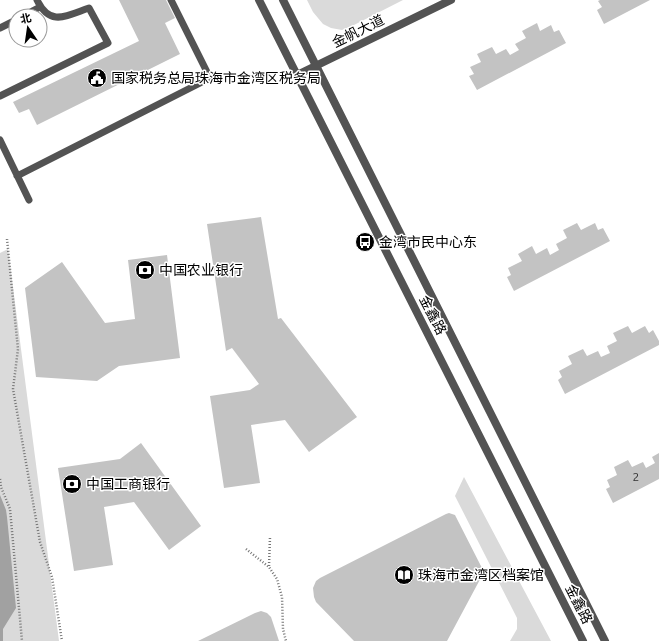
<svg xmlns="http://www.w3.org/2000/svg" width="659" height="641" viewBox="0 0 659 641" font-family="Ubuntu,'Noto Sans SC',sans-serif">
<rect width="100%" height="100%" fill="#fff"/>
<!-- green -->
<path fill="#dadada" d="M307 0H403L352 26 342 30 331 28 323 24 313 12Z
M8 249 59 641H0V253Z
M464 477 551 641H510L517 629V618L455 496Z"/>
<!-- water -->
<path fill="#a1a1a1" d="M0 495 6 510 7 517 16 608 3 629V641H0Z"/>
<!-- building -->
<path fill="#c3c3c3" d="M119 0H166L175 18 165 23 180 54 37 125 29 109 19 113 13 102 139 41Z
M600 0H650L604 24 597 10 602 7 598 1Z
M537 23 540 31 551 25 554 32 559 30 566 43 477 90 469 76 474 74 470 67 481 62 477 54 492 47 496 54 506 49 510 55 519 50 515 44 526 38 522 31Z
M261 217 278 319 281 318 357 417 309 452 285 420 251 425 260 483 224 488 210 396 250 390 259 384 232 348 226 351 207 224Z
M577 223 581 230 595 223 598 230 603 228 610 241 514 291 507 277 511 275 508 268 522 261 518 254 532 246 536 254 547 248 550 255 559 250 556 244 567 238 563 230Z
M167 255 180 358 119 366 97 381 36 377 25 288 62 262 105 323 135 319 128 260Z
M628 326 632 333 645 326 649 333 653 330 659 341V345L565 394 558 380 562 377 559 371 572 364 568 356 583 349 587 356 598 351 601 357 610 353 607 346 617 341 613 333Z
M141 443 201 526 169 550 134 502 104 507 113 565 74 571 58 468 120 459Z
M659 453V479L613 503 606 489 610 487 607 480 617 475 614 467 628 460 632 467 643 462 646 468 655 463 652 457Z
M449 513 455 515 456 517 484 572 447 641H354L316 602 314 597 313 588 316 581 320 578 446 514Z
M261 611 267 613 271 617 279 641H198L255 613Z"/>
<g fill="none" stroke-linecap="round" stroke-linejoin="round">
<!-- path -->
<path stroke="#757575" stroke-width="2.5" stroke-dasharray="1 2" stroke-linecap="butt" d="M7 239 18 349 13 389 40 542 52 577 62 641
M0 479 1 487 10 509 22 641
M246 549 269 567 277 579 282 597 283 629 286 641
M269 566 270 537"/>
<!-- service -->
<path stroke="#535353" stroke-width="7" d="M23 16 40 7
M0 28 16 20
M0 96 108 43 89 8C66 16 50 27 37 0
M0 140 29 200
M17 176 210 78 171 0"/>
<!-- tertiary -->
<path stroke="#535353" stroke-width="8" d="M259 0 583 641
M283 0 605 641
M297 75 451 0"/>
</g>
<!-- icons -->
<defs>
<g id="civic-disc" transform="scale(1)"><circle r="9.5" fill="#000" stroke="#fff"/><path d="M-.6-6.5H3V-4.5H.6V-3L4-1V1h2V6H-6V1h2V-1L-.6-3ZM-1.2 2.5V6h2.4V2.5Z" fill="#fff"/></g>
<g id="bus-disc" transform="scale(1)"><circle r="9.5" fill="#000" stroke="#fff"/><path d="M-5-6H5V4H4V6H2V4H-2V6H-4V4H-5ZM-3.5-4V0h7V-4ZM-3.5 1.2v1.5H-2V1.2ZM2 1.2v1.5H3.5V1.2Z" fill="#fff"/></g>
<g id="bank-disc" transform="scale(1)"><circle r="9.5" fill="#000" stroke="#fff"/><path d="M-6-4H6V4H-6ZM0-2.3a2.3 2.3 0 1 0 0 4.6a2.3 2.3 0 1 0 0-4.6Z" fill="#fff"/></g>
<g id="library-disc" transform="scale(1)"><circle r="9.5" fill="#000" stroke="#fff"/><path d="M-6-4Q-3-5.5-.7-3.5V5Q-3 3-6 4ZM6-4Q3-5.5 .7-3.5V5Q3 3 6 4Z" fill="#fff"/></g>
</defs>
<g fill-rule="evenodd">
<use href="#civic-disc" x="97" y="78"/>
<use href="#bus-disc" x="365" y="242"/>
<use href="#bank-disc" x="145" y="270"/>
<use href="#bank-disc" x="72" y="484"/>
<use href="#library-disc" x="404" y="575"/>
</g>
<g text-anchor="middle" stroke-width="3" stroke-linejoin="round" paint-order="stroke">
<!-- number labels -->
<g font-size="12" fill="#313131">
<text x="636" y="481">2</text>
</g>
<!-- street labels -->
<g font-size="14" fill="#000" stroke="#fff">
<text transform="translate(358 31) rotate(-26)" y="5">金帆大道</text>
<text transform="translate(433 315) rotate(63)" y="5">金鑫路</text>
<text transform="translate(579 604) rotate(63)" y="5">金鑫路</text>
</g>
<!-- poi labels -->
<g font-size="14" fill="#000" stroke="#fff" text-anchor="start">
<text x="111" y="83">国家税务总局珠海市金湾区税务局</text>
<text x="379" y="247">金湾市民中心东</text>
<text x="159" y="275">中国农业银行</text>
<text x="86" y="489">中国工商银行</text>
<text x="418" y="580">珠海市金湾区档案馆</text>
</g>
</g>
<!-- north arrow -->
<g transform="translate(28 28) rotate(347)"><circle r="19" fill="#ffffff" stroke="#999999"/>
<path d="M0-3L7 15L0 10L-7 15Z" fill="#000000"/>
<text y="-6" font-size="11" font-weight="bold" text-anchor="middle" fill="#000000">北</text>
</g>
</svg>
